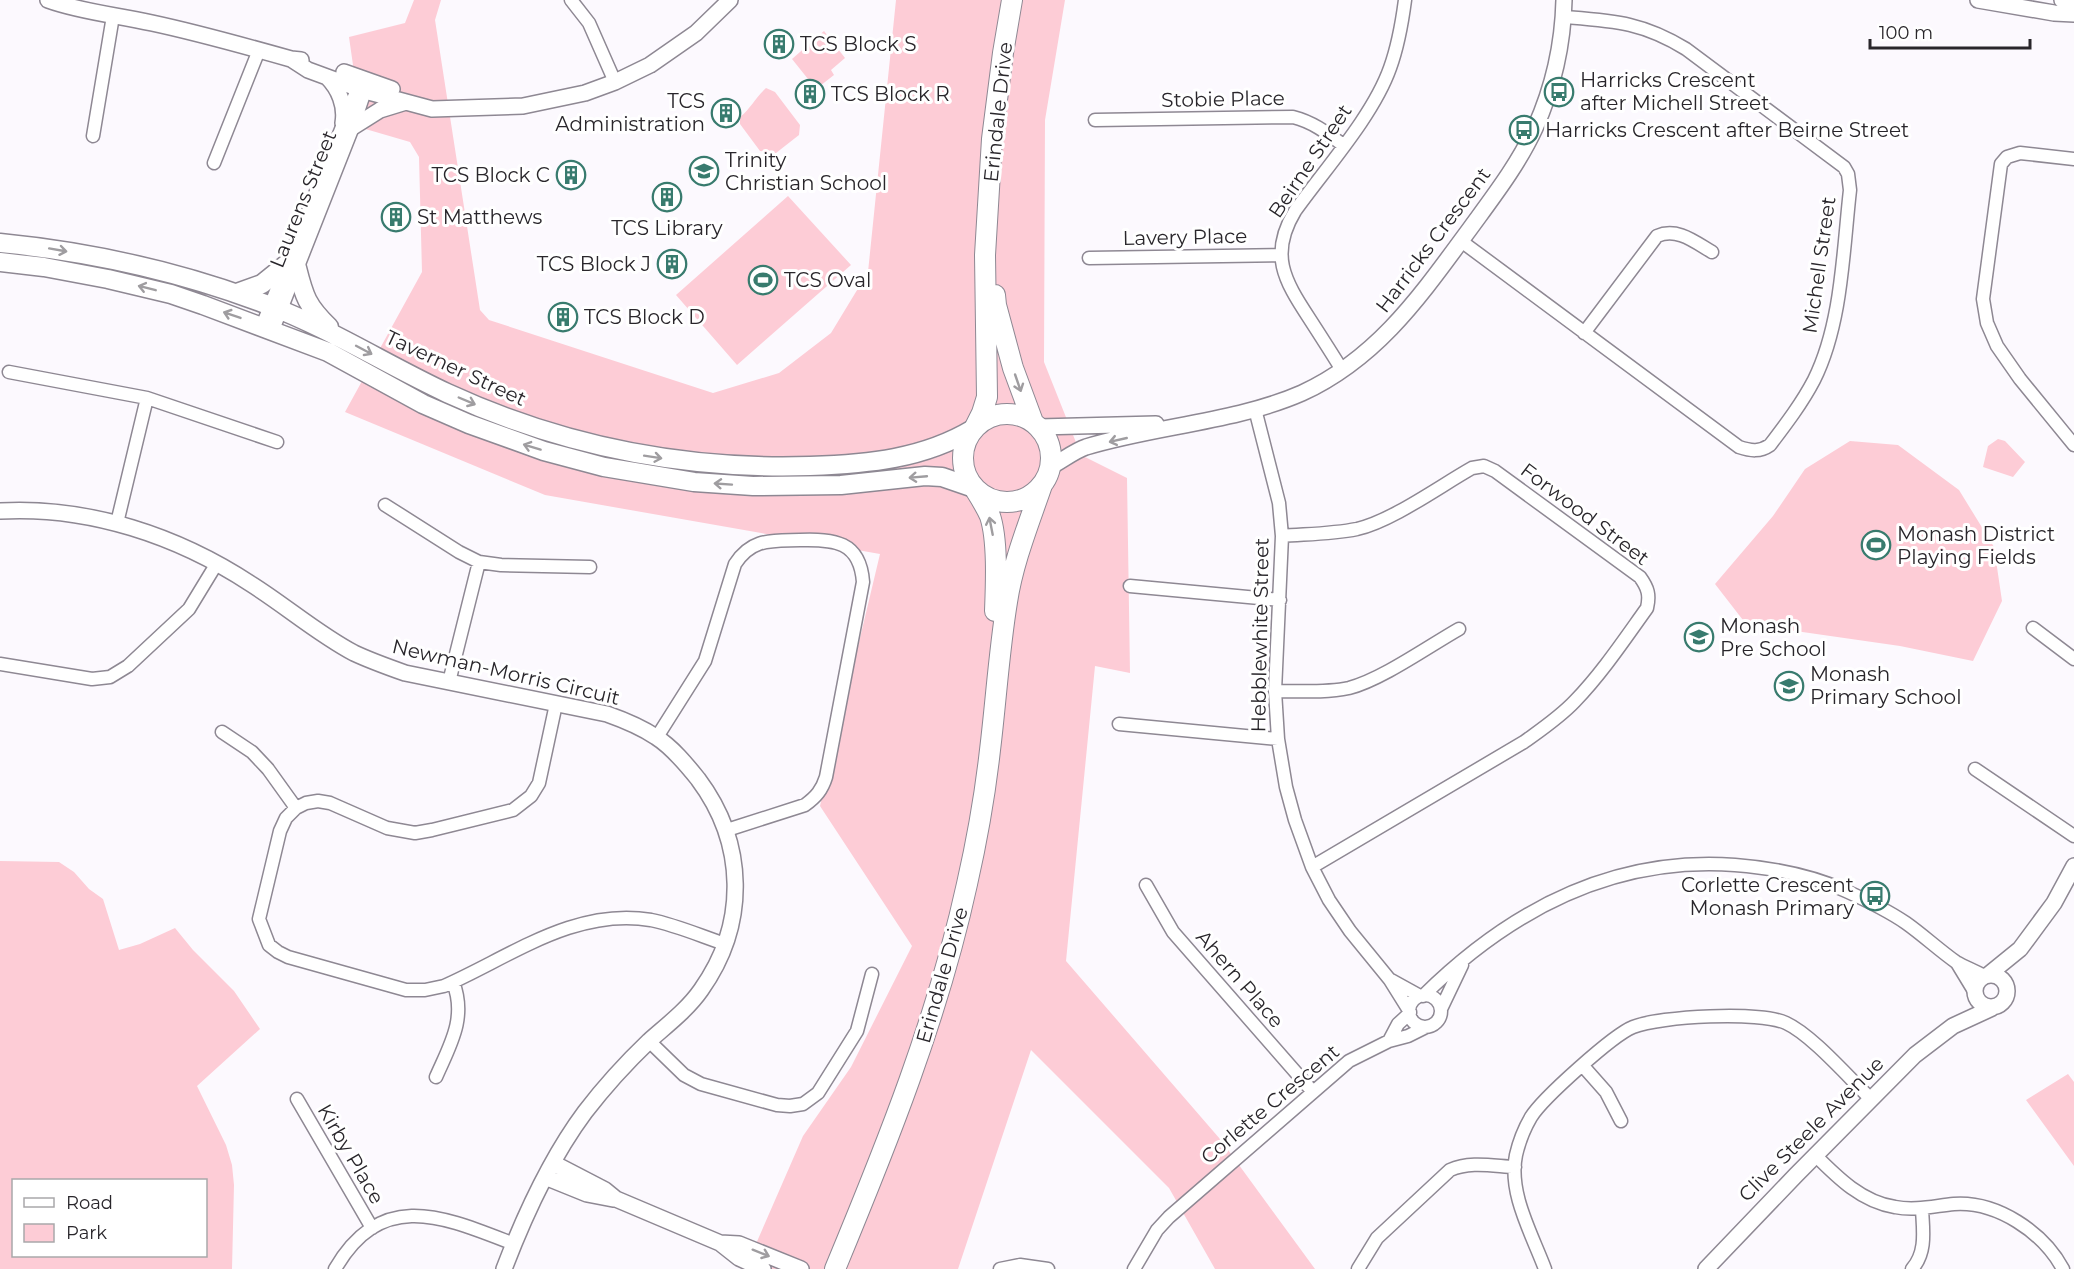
<svg xmlns="http://www.w3.org/2000/svg" width="2074" height="1269" viewBox="0 0 2074 1269" font-family="Montserrat,sans-serif">
<rect width="100%" height="100%" fill="#fcf9fe"/>
<!-- green -->
<path fill="#fdccd6" fill-rule="evenodd" d="M414 0H441L435 20 480 310 489 320 713 393 779 373 831 333 868 272 896 0H1065L1045 120 1044 362 1081 455 1127 478 1130 673 1095 666 1066 961 1220 1139 1315 1269H1215L1169 1188 1031 1050 958 1269H745L803 1136 851 1067 912 946 820 806 880 554 545 495 345 412 422 272 419 157 410 142 362 128 349 37 405 23Z
M824 31 845 58 831 70 834 75 816 89 792 59Z
M766 88 775 92 800 125 799 135 776 153 760 151 740 124V117C751 108 755 98 766 88Z
M788 196 851 265 737 365 676 295Z
M1998 439 2005 441 2025 462 2013 477 1983 467 1988 446Z
M1850 441 1898 445 1959 490 1994 547 2002 601 1973 661 1900 646 1746 624 1715 584 1773 516 1805 469Z
M0 861 59 862 74 872 89 889 103 899 119 950 140 944 175 928 193 950 234 991 260 1029 197 1086 226 1145 232 1165 234 1185 232 1269H0ZM14 1180H206V1256H14Z
M2068 1074 2074 1082V1166L2026 1100Z"/>
<g fill="none" stroke-linecap="round" stroke-linejoin="round">
<!-- minor casing -->
<g stroke="#8e8893" stroke-width="15">
<path id="minor" d="M571 0 589 23 615 82
M1095 120 1293 117C1313 122 1327 133 1343 145
M93 136 113 16
M2074 159 2020 153 2007 157 2001 164 1983 299 1987 323 1997 346 2020 379 2074 445
M214 163 259 50
M1461 241 1739 447C1751 451 1760 452 1770 445 1786 424 1802 403 1814 380 1842 324 1843 251 1850 190L1848 174 1844 167 1686 49C1642 22 1614 21 1564 17
M1089 258 1281 255
M262 326 360 82
M273 330 353 127 367 85
M1584 333 1657 236C1677 227 1695 242 1712 252
M1342 370C1331 352 1320 335 1309 318 1284 280 1269 254 1295 211 1325 169 1373 116 1390 68 1398 46 1402 23 1405 0
M9 372 147 398 277 442
M1255 409 1279 503 1282 536 1275 691 1278 739 1286 787 1295 820 1312 867 1329 900 1350 931 1390 980 1410 1012
M385 505 459 552 479 562 501 565 590 567
M117 523 147 398
M1282 536C1307 534 1332 534 1357 529 1392 521 1440 486 1472 468L1484 466 1495 471 1640 577C1648 588 1650 595 1647 608 1624 640 1602 673 1575 701 1560 717 1542 729 1524 742L1312 867
M1130 586 1280 600
M2033 628 2074 659
M0 664 92 679 110 677 128 666 189 609 217 563
M449 682 479 562
M1275 691C1299 691 1325 693 1349 688 1381 680 1429 646 1459 629
M556 704 539 783 531 796 513 810 432 830 415 833 387 828 330 803 318 801 306 803 296 808 286 818 280 831 259 919 269 945 278 952 288 957 406 990H425L444 986C510 957 575 907 651 920 676 925 701 936 725 944
M1119 724 1278 739
M222 732 252 752 268 769 296 808
M657 737 705 661 735 564C752 538 771 541 800 540 834 539 860 541 863 582L826 777C822 790 816 797 805 805L727 830
M1975 769 2074 836
M1146 885 1173 932 1313 1092
M1957 963 1974 991
M1391 980 1420 996
M1409 1011a16 16 0 1 1 32 0a16 16 0 1 1-32 0Z
M1423 996C1509 911 1612 856 1735 865 1773 868 1811 875 1846 891 1866 900 1887 910 1906 923 1923 935 1939 950 1956 962 1965 967 1975 971 1984 976
M1441 1009 1462 965
M649 1041 684 1075 701 1084 777 1105 790 1106 803 1104 818 1093 857 1031 872 974
M1389 1041 1398 1024 1410 1013
M1583 1066 1606 1092 1621 1121
M436 1077C450 1045 467 1018 453 982
M297 1099 372 1228
M1815 1155C1838 1178 1862 1202 1895 1207 1915 1211 1934 1206 1954 1204 1997 1201 2043 1232 2063 1269
M335 1269C382 1188 444 1217 514 1244
M1000 1269 1020 1265 1048 1269
M1134 1269 1157 1230 1169 1217 1349 1061 1389 1041 1408 1036 1426 1027
M1358 1269 1377 1238 1450 1170C1470 1161 1493 1166 1515 1167
M1545 1269C1532 1234 1508 1193 1516 1155 1519 1142 1524 1129 1531 1117 1543 1098 1613 1035 1633 1027 1661 1016 1759 1011 1786 1023 1812 1035 1849 1078 1871 1099
M1912 1269C1927 1252 1923 1230 1922 1209"/>
</g>
<!-- tertiary casing -->
<g stroke="#8e8893" stroke-width="18">
<path id="tertiary" d="M48 0C81 12 117 15 152 23 199 33 245 46 291 59L301 60
M1978 0 2054 13 2074 14
M2062 0 2074 1
M291 59 308 70 365 91 432 109 523 106 585 93 615 82 650 65 696 33 730 0
M344 72 392 89
M327 77C339 89 346 106 343 123
M353 127 380 110 406 102
M1039 427 1156 424
M1050 467C1062 461 1074 451 1086 447 1155 426 1236 422 1302 393 1378 358 1421 295 1469 230 1493 197 1518 165 1535 128 1553 88 1563 43 1564 0
M0 511C89 506 178 536 251 584 286 606 318 634 354 653 371 661 388 667 405 673L607 714C624 720 641 727 656 737 672 747 686 764 698 779 746 843 748 924 701 990 687 1010 667 1025 649 1041 626 1063 605 1086 585 1112 550 1159 525 1214 504 1269
M1975 991a16 16 0 1 1 32 0a16 16 0 1 1-32 0Z
M1988 975 2020 949 2054 903 2074 866
M553 1163 605 1190 616 1199 720 1243 739 1258 763 1269
M545 1177 587 1194 613 1199
M720 1243 739 1244 801 1269
M1706 1269 1796 1175 1915 1055 1953 1026 1992 1008"/>
</g>
<!-- secondary casing -->
<g stroke="#8e8893" stroke-width="21">
<path id="secondary" d="M0 243C92 252 182 272 268 305 331 329 387 365 447 393 562 446 685 470 810 466 868 464 923 459 973 429
M0 262 44 267 108 279 171 294 203 305 328 352 423 404 469 424 544 451 604 467 694 482 753 486 841 485 925 476 942 477 974 488
M297 268C304 296 307 306 329 327
M237 293 262 284 288 263"/>
</g>
<!-- primary casing -->
<g stroke="#8e8893" stroke-width="22">
<path id="primary" d="M995 295 996 305 1013 368 1033 422
M963 458a44 44 0 1 1 88 0a44 44 0 1 1-88 0Z
M975 427 982 413 987 397 985 255 992 139 1003 53 1012 0
M976 491C981 499 986 507 990 516 998 540 996 585 995 611
M835 1269C887 1144 938 1017 967 884 977 840 985 795 990 750 996 701 999 651 1007 602 1013 562 1029 523 1042 485"/>
</g>
<!-- minor -->
<use href="#minor" stroke="#fff" stroke-width="12"/>
<!-- tertiary -->
<use href="#tertiary" stroke="#fff" stroke-width="15"/>
<!-- secondary -->
<use href="#secondary" stroke="#fff" stroke-width="18"/>
<!-- primary -->
<use href="#primary" stroke="#fff" stroke-width="20"/>
</g>
<!-- one-way arrows -->
<defs><path id="oneway-shaft" d="M-6 0H5M1.5-3L5.5 0L1.5 3" fill="none" stroke-width="1.6" stroke-linecap="round" stroke-linejoin="round" transform="scale(1.5)"/></defs>
<g stroke="#9f9da0">
<use href="#oneway-shaft" transform="translate(58 250) rotate(10)"/>
<use href="#oneway-shaft" transform="translate(147 288) rotate(-166)"/>
<use href="#oneway-shaft" transform="translate(232 315) rotate(-161)"/>
<use href="#oneway-shaft" transform="translate(364 350) rotate(28)"/>
<use href="#oneway-shaft" transform="translate(1018 383) rotate(71)"/>
<use href="#oneway-shaft" transform="translate(467 401) rotate(23)"/>
<use href="#oneway-shaft" transform="translate(1118 440) rotate(167)"/>
<use href="#oneway-shaft" transform="translate(532 447) rotate(-163)"/>
<use href="#oneway-shaft" transform="translate(653 457) rotate(9)"/>
<use href="#oneway-shaft" transform="translate(918 477) rotate(175)"/>
<use href="#oneway-shaft" transform="translate(723 484) rotate(-176)"/>
<use href="#oneway-shaft" transform="translate(991 526) rotate(-101)"/>
<use href="#oneway-shaft" transform="translate(761 1253) rotate(22)"/>
</g>
<!-- icons -->
<defs>
<g id="building-ring" transform="scale(1.5)"><circle r="9.5" fill="#fff" stroke="#387b6e" stroke-width="1.5"/><path d="M-4-6H4V6H1V3H-1V6H-4ZM-2.5-4.3h1.7v1.8h-1.7ZM.8-4.3h1.7v1.8H.8ZM-2.5-1h1.7V.8h-1.7ZM.8-1h1.7V.8H.8Z" fill="#387b6e"/></g>
<g id="bus-ring" transform="scale(1.5)"><circle r="9.5" fill="#fff" stroke="#387b6e" stroke-width="1.5"/><path d="M-5-6H5V4H4V6H2V4H-2V6H-4V4H-5ZM-3.5-4V0h7V-4ZM-3.5 1.2v1.5H-2V1.2ZM2 1.2v1.5H3.5V1.2Z" fill="#387b6e"/></g>
<g id="school-ring" transform="scale(1.5)"><circle r="9.5" fill="#fff" stroke="#387b6e" stroke-width="1.5"/><path d="M0-5L7-2L0 1L-7-2ZM-4 1L0 2.5L4 1V4Q0 6-4 4Z" fill="#387b6e"/></g>
<g id="stadium-ring" transform="scale(1.5)"><circle r="9.5" fill="#fff" stroke="#387b6e" stroke-width="1.5"/><path d="M0-5a6.5 5 0 1 0 0 10a6.5 5 0 1 0 0-10ZM-3.5-1.8h7v3.6h-7Z" fill="#387b6e"/></g>
</defs>
<g fill-rule="evenodd">
<use href="#building-ring" x="779" y="44"/>
<use href="#bus-ring" x="1559" y="92"/>
<use href="#building-ring" x="810" y="94"/>
<use href="#building-ring" x="726" y="113"/>
<use href="#bus-ring" x="1524" y="130"/>
<use href="#school-ring" x="704" y="171"/>
<use href="#building-ring" x="571" y="175"/>
<use href="#building-ring" x="667" y="197"/>
<use href="#building-ring" x="396" y="217"/>
<use href="#building-ring" x="672" y="264"/>
<use href="#stadium-ring" x="763" y="280"/>
<use href="#building-ring" x="563" y="317"/>
<use href="#stadium-ring" x="1876" y="545"/>
<use href="#school-ring" x="1699" y="637"/>
<use href="#school-ring" x="1789" y="686"/>
<use href="#bus-ring" x="1875" y="896"/>
</g>
<g text-anchor="middle" stroke-width="6" stroke-linejoin="round" paint-order="stroke">
<!-- poi labels -->
<g font-size="20" fill="#29262b" stroke="#fff" text-anchor="start">
<text x="800" y="51">TCS Block S</text>
<text x="1580" y="87">Harricks Crescent<tspan x="1580" dy="23">after Michell Street</tspan></text>
<text x="831" y="101">TCS Block R</text>
<text x="705" y="108" text-anchor="end">TCS<tspan x="705" dy="23">Administration</tspan></text>
<text x="1545" y="137">Harricks Crescent after Beirne Street</text>
<text x="725" y="167">Trinity<tspan x="725" dy="23">Christian School</tspan></text>
<text x="550" y="182" text-anchor="end">TCS Block C</text>
<text x="417" y="224">St Matthews</text>
<text x="667" y="235" text-anchor="middle">TCS Library</text>
<text x="651" y="271" text-anchor="end">TCS Block J</text>
<text x="784" y="287">TCS Oval</text>
<text x="584" y="324">TCS Block D</text>
<text x="1897" y="541">Monash District<tspan x="1897" dy="23">Playing Fields</tspan></text>
<text x="1720" y="633">Monash<tspan x="1720" dy="23">Pre School</tspan></text>
<text x="1810" y="681">Monash<tspan x="1810" dy="23">Primary School</tspan></text>
<text x="1854" y="892" text-anchor="end">Corlette Crescent<tspan x="1854" dy="23">Monash Primary</tspan></text>
</g>
<!-- street labels -->
<g font-size="20" fill="#29262b" stroke="#fff">
<text transform="translate(1223 99) rotate(-1)" y="7">Stobie Place</text>
<text transform="translate(998 112) rotate(-84)" y="7">Erindale Drive</text>
<text transform="translate(1310 161) rotate(-56)" y="7">Beirne Street</text>
<text transform="translate(303 199) rotate(-68)" y="7">Laurens Street</text>
<text transform="translate(1185 237) rotate(-1)" y="7">Lavery Place</text>
<text transform="translate(1433 240) rotate(-53)" y="7">Harricks Crescent</text>
<text transform="translate(1819 265) rotate(-82)" y="7">Michell Street</text>
<text transform="translate(456 368) rotate(25)" y="7">Taverner Street</text>
<text transform="translate(1585 514) rotate(37)" y="7">Forwood Street</text>
<text transform="translate(1260 635) rotate(-89)" y="7">Hebblewhite Street</text>
<text transform="translate(506 672) rotate(13)" y="7">Newman-Morris Circuit</text>
<text transform="translate(942 975) rotate(-74)" y="7">Erindale Drive</text>
<text transform="translate(1240 979) rotate(49)" y="7">Ahern Place</text>
<text transform="translate(1270 1104) rotate(-40)" y="7">Corlette Crescent</text>
<text transform="translate(1811 1129) rotate(-45)" y="7">Clive Steele Avenue</text>
<text transform="translate(351 1154) rotate(60)" y="7">Kirby Place</text>
</g>
</g>
<!-- legend -->
<rect x="12" y="1179" width="195" height="78" fill="#ffffff" stroke="#a9a8aa" stroke-width="1.5"/>
<rect x="24" y="1198" width="30" height="9" fill="#ffffff" stroke="#a9a8aa" stroke-width="1.5"/>
<text x="66" y="1209" font-size="18" fill="#29262b">Road</text>
<rect x="24" y="1224" width="30" height="18" fill="#fdccd6" stroke="#a9a8aa" stroke-width="1.5"/>
<text x="66" y="1239" font-size="18" fill="#29262b">Park</text>
<!-- scale -->
<path d="M1870 39v9h160v-9" fill="none" stroke="#29262b" stroke-width="3"/>
<text x="1879" y="39" font-size="18" fill="#29262b" stroke="#ffffff" stroke-width="4.5" paint-order="stroke">100 m</text>
</svg>
